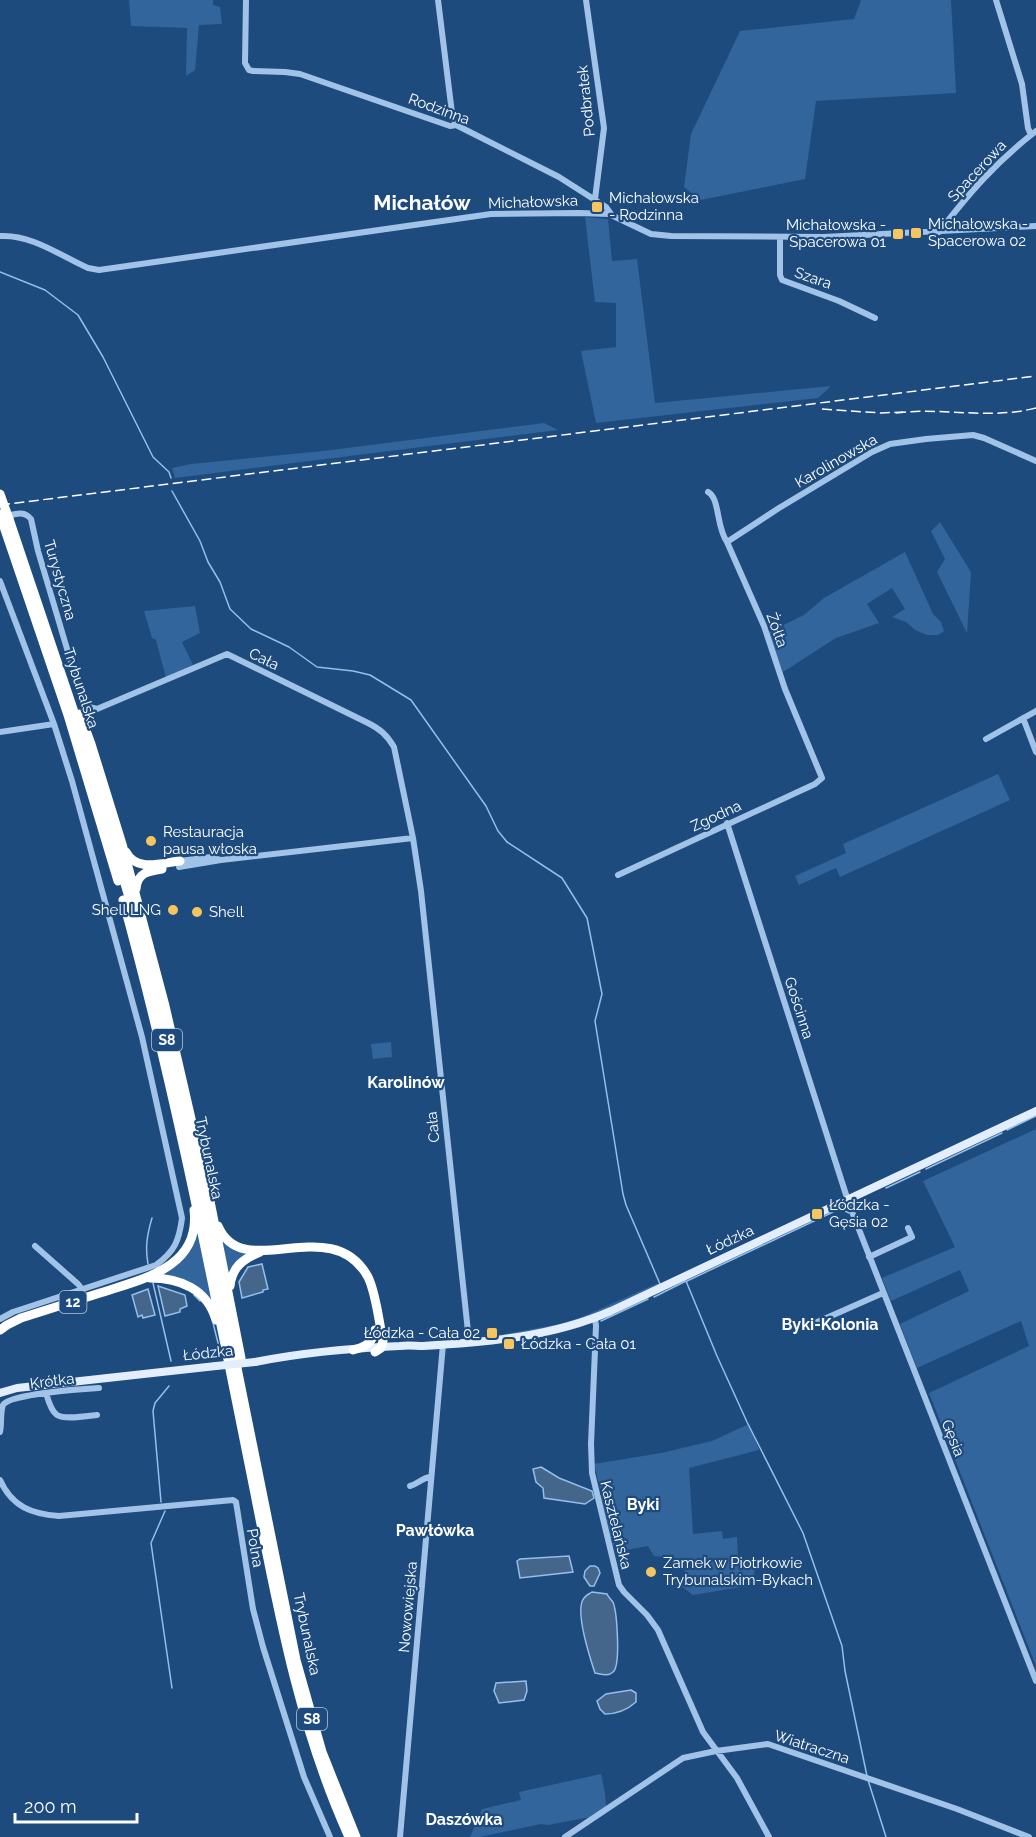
<svg xmlns="http://www.w3.org/2000/svg" width="1036" height="1837" viewBox="0 0 1036 1837" font-family="Raleway,sans-serif">
<rect width="100%" height="100%" fill="#1e4b7d"/>
<!-- green -->
<path fill="#31659c" d="M129 0H213V5L220 7 222 24 199 25 195 70 186 76 187 28 131 26Z
M861 0H951L956 93 816 101 805 179 701 200 684 187 691 134 740 31 854 19Z
M585 217 608 219 612 261 637 259 655 403 831 386 818 398 596 423 581 351 616 347V303L595 302Z
M544 423 558 430 175 478 172 468 191 464 323 451Z
M940 522 971 572 967 633 937 572 945 559 931 531Z
M905 552 933 614 941 622 944 631 938 635H927L915 630 906 622 892 617 905 609 892 588 867 604 879 623 836 638 783 672 767 633 804 615 824 598Z
M195 606 200 633 182 642 193 665 166 678 156 640 152 638 144 611Z
M998 774 1010 800 840 877 836 868 799 885 795 876 846 853 843 844Z
M391 1042 392 1057 373 1059 371 1044Z
M1036 1129V1666L929 1393 1029 1346 1021 1321 917 1368 900 1324 969 1291 960 1270 891 1301 882 1278 955 1247 923 1181Z
M196 1224 213 1303 159 1275 174 1267Z
M222 1238 250 1253 229 1277Z
M658 1283 659 1286C608 1310 556 1335 499 1335L560 1324 582 1317Z
M749 1424 759 1450 689 1468 693 1534 722 1531 723 1539 737 1537 738 1560 756 1557 753 1585 693 1595 681 1586 675 1584 686 1575 681 1559 654 1556 648 1546 616 1552 612 1543 623 1541 611 1486 600 1488 594 1464 661 1453 712 1441Z
M603 1494H607L609 1500H611L613 1503 610 1510 619 1526 618 1534 621 1538H610L599 1495Z
M601 1774 605 1793 606 1806 590 1817 548 1825 541 1824 480 1837H470L482 1809 521 1800 519 1792Z"/>
<!-- water -->
<path fill="#45668b" stroke="#94bfe9" stroke-width="1.5" d="M262 1264 268 1289 263 1290V1292L242 1298 239 1282 248 1267Z
M158 1286 185 1295 187 1306 180 1309V1312L165 1316Z
M148 1289 155 1315 143 1318 142 1315 138 1317 132 1295Z
M541 1467 559 1478 592 1491 594 1498 585 1504 544 1498 543 1488 536 1482 533 1469Z
M569 1556 573 1572 520 1578 517 1561 520 1559Z
M590 1566H595L598 1568 600 1573 594 1586H590L584 1577 585 1571Z
M592 1592 607 1594C607 1595 612 1601 613 1602 617 1612 621 1666 613 1672 608 1677 601 1674 595 1673 590 1658 574 1610 584 1598 586 1595 589 1594 592 1592Z
M526 1681 527 1691 524 1700 499 1703 494 1691 496 1683Z
M631 1690 636 1693V1702C627 1710 617 1714 605 1714L600 1709 597 1701 606 1694Z"/>
<g fill="none" stroke-linecap="round" stroke-linejoin="round">
<!-- stream -->
<path stroke="#94bfe9" stroke-width="1.5" d="M0 272 45 290 78 315 103 357 153 457 169 472 171 478
M172 491 200 541 208 562 220 582 230 609 251 629 289 647 317 667 353 671 370 675 411 700 486 806 498 831 507 842 562 878 587 918 602 994 595 1021 623 1194 626 1205 660 1284
M1007 1130 1036 1116
M926 1169 1002 1133
M886 1188 920 1172
M836 1211 841 1209 849 1213
M855 1211 869 1207 871 1202
M148 1264C145 1247 147 1235 152 1218
M687 1281 833 1212
M153 1283 171 1361
M194 1295 200 1301
M654 1297 686 1281 717 1356 747 1422 803 1533 842 1646 845 1671 867 1776
M601 1321 648 1299
M213 1323 220 1351
M161 1502 153 1411 155 1403 169 1386
M165 1511 151 1543 172 1688
M868 1780 886 1837"/>
<!-- minor -->
<path stroke="#a1c3e8" stroke-width="6" d="M246 0 245 63 249 70 253 71 285 72 300 74 450 126 456 125 559 177 606 207 611 214
M438 0 452 113 456 125
M586 0 604 128 595 199
M996 0 1022 84 1028 128 1031 135
M939 232C970 192 996 162 1036 131
M0 236C31 234 61 256 88 268L99 270 491 214 579 213 609 214 651 234 671 236 824 237 1036 226
M780 237V275L782 280 839 301 875 318
M6 516C15 514 24 510 31 519L38 551 73 669 85 701 89 707 97 709 227 654 368 723C380 729 387 735 394 747L413 838 421 891 469 1341
M727 542 779 508 872 452 890 444 926 439 973 435 984 438 1036 461
M0 581 54 724 72 781 142 1037 182 1218C179 1241 175 1251 156 1265L13 1312 0 1319
M1023 718 1036 752
M0 732 54 724
M986 739 1036 711
M727 823 849 1204 1036 1681
M180 861 211 857 221 860
M179 867 221 860 413 838
M618 875 815 784 822 778 785 689 764 626 727 542C716 527 720 498 708 492
M35 1246 78 1284 82 1289
M869 1257 912 1237 908 1228
M595 1318 596 1326 591 1444 592 1473 619 1585 624 1592 647 1615 658 1630 703 1732 737 1778 769 1837
M815 1323 883 1293
M46 1393C48 1400 51 1411 57 1415 65 1420 88 1416 97 1415
M0 1432C2 1424 0 1412 3 1405 10 1394 83 1389 99 1388
M0 1480C12 1507 32 1514 59 1516L233 1500 236 1502 253 1609 263 1647 304 1777 330 1837
M410 1486C418 1484 422 1478 430 1477
M400 1837 443 1344
M565 1837 683 1758 716 1751 768 1744 957 1809 1029 1837"/>
<!-- major -->
<path stroke="#e3eefd" stroke-width="8" d="M255 1362C300 1353 355 1348 400 1346 408 1345 416 1346 423 1346 488 1342 552 1337 611 1311L1036 1111
M0 1393 17 1388 216 1366"/>
<!-- highway -->
<path stroke="#fff" stroke-width="9" d="M9 519 74 712 142 941 195 1160 296 1660 322 1752 356 1837
M2 521 68 715 118 881
M80 714 91 744 122 844 165 1006 210 1201 241 1358
M126 852C136 872 161 863 180 861
M136 889C137 873 148 871 162 869
M123 900C173 1081 209 1265 246 1449 273 1580 293 1714 349 1837
M218 1226C243 1285 331 1210 368 1277 376 1293 379 1322 383 1341L381 1348 375 1352
M150 1278C180 1278 207 1289 216 1320
M230 1286C232 1267 243 1259 260 1252
M0 1330 7 1325 21 1318C47 1310 74 1301 100 1293 142 1279 201 1268 194 1210
M353 1350C365 1347 373 1343 375 1330"/>
<!-- rail -->
<path stroke="#fff" stroke-width="1.5" stroke-dasharray="10 4.5" stroke-linecap="butt" d="M822 409 881 413 903 412
M896 413C944 407 988 420 1036 408
M0 505 1036 376"/>
<!-- major-bridge -->
<path stroke="#e3eefd" stroke-width="8" d="M216 1366 255 1362"/>
<!-- highway-bridge -->
<path stroke="#fff" stroke-width="9" d="M0 494 9 519
M0 514 2 521"/>
</g>
<!-- markers -->
<g fill="#f7c560" stroke="#1e4b7d" stroke-width="2">
<rect x="591" y="201" width="12" height="12" rx="3"/>
<rect x="910" y="227" width="12" height="12" rx="3"/>
<rect x="892" y="228" width="12" height="12" rx="3"/>
<circle cx="151" cy="841" r="6"/>
<circle cx="173" cy="910" r="6"/>
<circle cx="197" cy="912" r="6"/>
<rect x="811" y="1208" width="12" height="12" rx="3"/>
<rect x="486" y="1327" width="12" height="12" rx="3"/>
<rect x="503" y="1338" width="12" height="12" rx="3"/>
<circle cx="651" cy="1572" r="6"/>
</g>
<g text-anchor="middle" stroke-width="4.5" stroke-linejoin="round" paint-order="stroke">
<!-- shield labels -->
<g fill="#1e4b7d" stroke="#bcc9d8" stroke-width="1.5">
<rect x="152" y="1029" width="30" height="22" rx="4.5"/>
<rect x="59.5" y="1291" width="27" height="22" rx="4.5"/>
<rect x="297" y="1708" width="30" height="22" rx="4.5"/>
</g>
<g font-size="14" font-weight="bold" fill="#fff">
<text x="167" y="1045">S8</text>
<text x="73" y="1307">12</text>
<text x="312" y="1724">S8</text>
</g>
<!-- street labels -->
<g font-size="15" fill="#fff" stroke="#1e4b7d">
<text transform="translate(586 101) rotate(-96)" y="5">Podbratek</text>
<text transform="translate(439 109) rotate(20)" y="5">Rodzinna</text>
<text transform="translate(977 171) rotate(-47)" y="5">Spacerowa</text>
<text transform="translate(533 202) rotate(-2)" y="5">Michałowska</text>
<text transform="translate(813 278) rotate(19)" y="5">Szara</text>
<text transform="translate(836 461) rotate(-30)" y="5">Karolinowska</text>
<text transform="translate(60 580) rotate(74)" y="5">Turystyczna</text>
<text transform="translate(777 630) rotate(70)" y="5">Żółta</text>
<text transform="translate(264 659) rotate(26)" y="5">Cała</text>
<text transform="translate(81 688) rotate(72)" y="5">Trybunalska</text>
<text transform="translate(716 816) rotate(-25)" y="5">Zgodna</text>
<text transform="translate(799 1008) rotate(72)" y="5">Gościnna</text>
<text transform="translate(433 1127) rotate(-96)" y="5">Cała</text>
<text transform="translate(209 1158) rotate(78)" y="5">Trybunalska</text>
<text transform="translate(730 1240) rotate(-25)" y="5">Łódzka</text>
<text transform="translate(208 1353) rotate(-6)" y="5">Łódzka</text>
<text transform="translate(52 1381) rotate(-7)" y="5">Krótka</text>
<text transform="translate(953 1438) rotate(68)" y="5">Gęsia</text>
<text transform="translate(616 1525) rotate(76)" y="5">Kasztelańska</text>
<text transform="translate(255 1548) rotate(80)" y="5">Polna</text>
<text transform="translate(408 1607) rotate(-85)" y="5">Nowowiejska</text>
<text transform="translate(307 1634) rotate(78)" y="5">Trybunalska</text>
<text transform="translate(812 1747) rotate(18)" y="5">Wiatraczna</text>
</g>
<!-- poi labels -->
<g font-size="15" fill="#fff" stroke="#1e4b7d" text-anchor="start">
<text x="609" y="203">Michałowska<tspan x="609" dy="17">- Rodzinna</tspan></text>
<text x="928" y="229">Michałowska -<tspan x="928" dy="17">Spacerowa 02</tspan></text>
<text x="886" y="230" text-anchor="end">Michałowska -<tspan x="886" dy="17">Spacerowa 01</tspan></text>
<text x="163" y="837">Restauracja<tspan x="163" dy="17">pausa włoska</tspan></text>
<text x="161" y="915" text-anchor="end">Shell LNG</text>
<text x="209" y="917">Shell</text>
<text x="829" y="1210">Łódzka -<tspan x="829" dy="17">Gęsia 02</tspan></text>
<text x="480" y="1338" text-anchor="end">Łódzka - Cała 02</text>
<text x="521" y="1349">Łódzka - Cała 01</text>
<text x="663" y="1568">Zamek w Piotrkowie<tspan x="663" dy="17">Trybunalskim-Bykach</tspan></text>
</g>
<!-- neighbourhood labels -->
<g font-size="16" font-weight="bold" fill="#fff" stroke="#1e4b7d">
<text x="406" y="1088">Karolinów</text>
<text x="830" y="1330">Byki-Kolonia</text>
<text x="643" y="1510">Byki</text>
<text x="435" y="1536">Pawłówka</text>
<text x="464" y="1825">Daszówka</text>
</g>
<!-- district labels -->
<g font-size="21" font-weight="bold" fill="#fff" stroke="#1e4b7d">
<text x="422" y="210">Michałów</text>
</g>
</g>
<!-- scale -->
<path d="M15 1813v9h122v-9" fill="none" stroke="#ffffff" stroke-width="3"/>
<text x="24" y="1813" font-size="18" fill="#ffffff" stroke="#1e4b7d" stroke-width="4.5" paint-order="stroke">200 m</text>
</svg>
